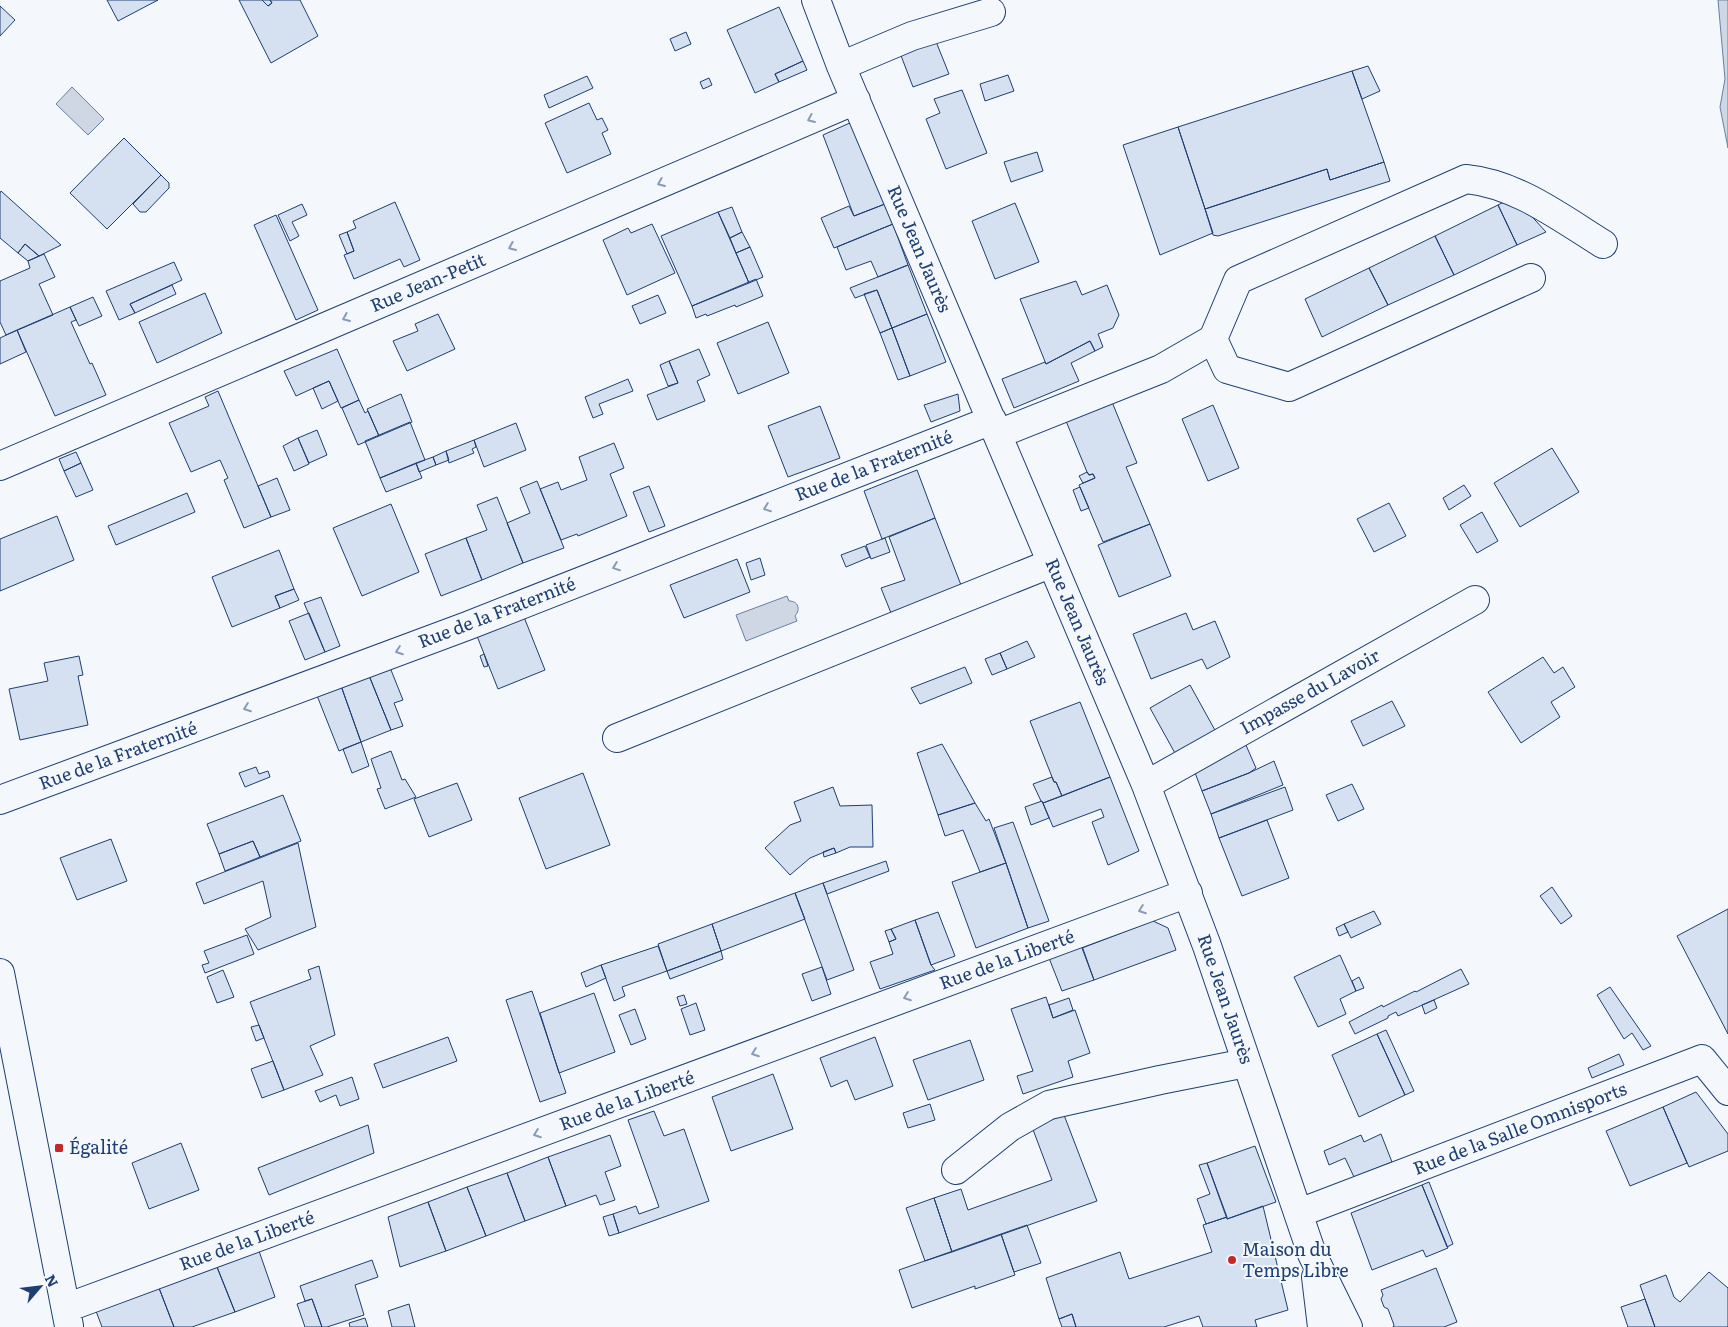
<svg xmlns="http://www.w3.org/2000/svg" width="1728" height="1327" viewBox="0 0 1728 1327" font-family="Literata,serif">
<rect width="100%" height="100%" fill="#f4f7fb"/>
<!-- water -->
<path fill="#cfd7e4" stroke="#687fa3" d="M1718 0H1728V148L1720 107 1725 79Z
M72 87 104 119 88 135 56 104Z
M787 596 789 601C798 601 801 609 795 616L797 621 746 641 736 615Z"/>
<!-- building -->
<path fill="#d5e0f0" stroke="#1d3f73" d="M107 0H158L118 21Z
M239 0H262L268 6 272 3 270 0H300L318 36 271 63Z
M262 0H270L272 3 268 6Z
M0 6 15 20 0 36Z
M779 7 803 61 775 74 779 82 755 93 727 30Z
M686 32 691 44 675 51 670 39Z
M935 39 949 74 913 87 900 53Z
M803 61 807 70 779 82 775 74Z
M1368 66 1380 91 1362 99 1352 71Z
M1352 71 1384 162 1330 180 1327 169 1205 209 1178 127Z
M1008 75 1014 91 985 101 980 84Z
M587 76 593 88 549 108 544 95Z
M709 78 712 85 703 89 700 82Z
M962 90 987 153 946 169 926 119 940 113 934 99Z
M589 103 597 120 602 118 608 130 602 133 611 154 567 173 545 123Z
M852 122 885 204 854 216 823 135Z
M1178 127 1213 233 1160 255 1123 145Z
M124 138 161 175 107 229 70 193Z
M1037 152 1043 171 1011 182 1004 162Z
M1384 162 1390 181 1218 236 1213 235 1205 209 1327 169 1330 180Z
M161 175 169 183V188L146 212H140L133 204Z
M1 191 61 245 39 256 25 244 18 253 0 238V193Z
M1514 197 1546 232 1517 245 1498 205Z
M395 202 420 260 404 267 400 259 354 279 344 255 354 251 347 232 356 228 353 221Z
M1015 203 1039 262 995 279 972 221Z
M302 204 307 215 292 222 299 236 290 241 278 215Z
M885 204 893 224 834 248 821 218 849 206 854 216Z
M1498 205 1517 245 1454 275 1435 236Z
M732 207 742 232 730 238 718 212Z
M718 212 749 283 692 306 661 236Z
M276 215 318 310 296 320 254 225Z
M652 224 675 273 627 295 603 240 628 228 631 233Z
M893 224 908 265 878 277 871 261 846 270 837 247Z
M347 232 354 251 347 254 339 235Z
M742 232 750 247 736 253 730 238Z
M1435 236 1454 275 1388 305 1369 268Z
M25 244 39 256 28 261 18 253Z
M750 247 763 277 749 283 736 253Z
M44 254 55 277 39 284 53 315 6 335 0 322V281L30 268 28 261Z
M174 262 182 280 130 304 135 313 119 320 106 291Z
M908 265 927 314 892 328 877 290 855 298 850 288Z
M1369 268 1388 305 1322 337 1305 299Z
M756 279 763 296 736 307 735 305 707 316 706 314 696 318 692 306Z
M1076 281 1082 295 1107 285 1119 315 1113 328 1098 334 1103 347 1095 351 1090 341 1046 364 1020 299Z
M172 285 176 294 135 313 130 304Z
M877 290 892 328 880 333 864 294Z
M205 293 222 333 157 363 139 322Z
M658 295 666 313 640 324 632 306Z
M93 297 102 316 79 326 70 307Z
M70 307 76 320 71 322 90 364 92 363 106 395 55 416 17 330Z
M438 314 455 349 407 371 393 341 418 331 415 324Z
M927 314 946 362 910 376 892 328Z
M768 322 789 373 738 394 717 343Z
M892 328 910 376 898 380 880 333Z
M17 330 26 352 0 364V338Z
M1090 341 1095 351 1071 363 1079 381 1014 408 1002 379 1045 362 1046 364Z
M337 349 359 400 341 408 329 381 296 396 284 371Z
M699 349 710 375 697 381 705 401 657 420 647 395 678 383 669 361Z
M669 361 678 383 668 386 660 365Z
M628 379 633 391 599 404 603 414 593 418 585 397Z
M329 381 338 401 322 409 313 388Z
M218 391 271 517 244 528 224 480 228 478 220 460 191 472 169 423 209 406 205 397Z
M401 394 412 422 379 436 367 409Z
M958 394 960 411 931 422 924 405Z
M359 400 365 413 368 411 379 436 358 445 342 408Z
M1112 402 1137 463 1126 467 1150 524 1103 542 1079 485 1095 478 1093 474 1089 475 1087 472 1066 421Z
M1213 405 1239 468 1208 481 1182 419Z
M820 406 840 458 788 477 768 426Z
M410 422 425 460 380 478 365 441Z
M516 423 526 450 484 467 474 440Z
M317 430 327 455 309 463 298 438Z
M298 438 309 464 294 471 283 446Z
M474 440 476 447 472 449 474 453 449 463 446 451Z
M614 443 624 468 610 474 627 516 578 536 577 534 561 540 540 489 558 482 561 490 587 480 579 457Z
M1552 448 1579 492 1520 527 1494 483Z
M446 451 449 460 436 465 433 457Z
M76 452 81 463 64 471 59 459Z
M433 457 436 465 419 472 416 463Z
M81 463 93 490 76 497 64 471Z
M416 463 422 478 386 492 380 478Z
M917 470 935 518 882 539 864 491Z
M1087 472 1089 475 1093 474 1095 478 1083 483 1079 476Z
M277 478 290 510 271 517 258 486Z
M537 481 564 548 523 563 507 523 530 513 520 488Z
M1464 485 1471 496 1449 510 1443 498Z
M649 486 665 526 649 532 633 492Z
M1080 487 1089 508 1081 511 1073 490Z
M187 493 195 512 116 545 108 526Z
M497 497 523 563 482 580 466 538 487 530 477 505Z
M1389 503 1406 536 1374 552 1357 519Z
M391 504 419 572 362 596 333 528Z
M1482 512 1498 541 1477 553 1460 525Z
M57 516 74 560 0 591V539Z
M935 518 961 585 891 613 881 588 905 580 889 537Z
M1150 524 1171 576 1119 597 1098 545Z
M466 538 482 580 441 596 425 554Z
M885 538 890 552 871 559 866 545Z
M865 546 870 557 846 567 841 555Z
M279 550 294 589 275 596 280 608 232 627 212 577Z
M760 558 765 575 751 580 746 563Z
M737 559 750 592 684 618 670 585Z
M294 589 299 600 280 608 275 596Z
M321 597 340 646 325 652 304 603Z
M522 612 545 670 498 689 475 631Z
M309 613 325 652 305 660 289 621Z
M1186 613 1193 630 1215 621 1230 657 1207 669 1202 659 1151 679 1133 634Z
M1027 641 1035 657 1007 669 1000 653Z
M1000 653 1007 669 992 675 985 659Z
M484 654 488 666 484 667 480 656Z
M79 656 83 675 78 676 88 725 20 740 9 689 48 681 44 663Z
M1543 657 1554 673 1563 667 1575 687 1551 702 1560 717 1521 743 1488 692Z
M389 665 403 700 394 703 403 726 391 730 368 673Z
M965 667 972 683 920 704 911 688Z
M368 673 391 730 361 742 340 683Z
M340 683 361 742 339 751 316 693Z
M1190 685 1216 732 1176 755 1150 708Z
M1392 701 1405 726 1363 746 1351 721Z
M1080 702 1110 777 1062 796 1056 782H1054L1030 721Z
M361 742 369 766 352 773 343 749Z
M1245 743 1256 768 1249 773 1202 791 1192 765Z
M942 744 975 803 938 815 917 753Z
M391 751 402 780 405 779 416 797 385 809 377 789 381 788 371 759Z
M1274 761 1283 785 1211 814 1202 791 1249 773Z
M256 767 259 774 268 771 270 777 245 787 239 773Z
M583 773 610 845 546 869 519 798Z
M1052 777 1054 782H1056L1062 796 1043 803 1041 801 1033 784Z
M1110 777 1139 851 1108 865 1092 822 1104 817 1101 809 1053 827 1043 803Z
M457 783 472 820 429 837 414 799Z
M1352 784 1364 809 1338 821 1326 795Z
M833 787 840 806 872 805 873 847H850L836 853 834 848 810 858 790 875 765 848 790 825 801 821 794 802Z
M1285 787 1293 810 1219 838 1211 814Z
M283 795 301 841 260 857 253 841 219 854 207 824Z
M1042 801 1049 818 1031 825 1025 807Z
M975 803 986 821 989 819 1006 863 980 872 963 830 945 836 938 815Z
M1267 820 1289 878 1242 896 1219 838Z
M1013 822 1049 921 1028 928 994 828Z
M111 839 127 881 77 900 60 858Z
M253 841 260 857 225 871 219 854Z
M298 843 316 927 258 950 245 929 271 917 263 881 204 904 196 883Z
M834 848 836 853 824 857 823 852Z
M886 861 889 871 827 894 823 883Z
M1006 863 1028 928 976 948 952 882Z
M823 883 854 970 827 980 795 893Z
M1552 887 1572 916 1561 924 1540 896Z
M795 893 805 919 721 951 712 924Z
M1728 909V1034L1677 936Z
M1374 911 1381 924 1351 938 1344 924Z
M938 912 955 956 931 965 915 920Z
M915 920 931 965 935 970 880 989 870 962 893 954 889 942 896 939 891 929Z
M1153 921 1168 928 1176 950 1094 980 1082 948Z
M712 924 721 951 667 971 658 944Z
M1344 924 1348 932 1339 936 1336 928Z
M891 929 896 939 889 942 885 931Z
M247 935 254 954 205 973 202 965 209 963 204 951Z
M658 946 667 971 622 987 625 996 614 1001 601 965Z
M1082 946 1094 980 1062 991 1049 958Z
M721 951 723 959 670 979 667 971Z
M1340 955 1356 991 1340 999 1346 1014 1318 1027 1294 977Z
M601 965 606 978 586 987 581 973Z
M319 966 335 1035 310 1046 323 1075 284 1090 250 1002 311 979 308 970Z
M822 967 831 994 812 1001 802 974Z
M1461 969 1469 984 1398 1016 1396 1012 1388 1016V1018L1355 1034 1349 1022 1382 1005 1383 1007 1415 991 1416 992Z
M223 970 234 997 217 1003 207 977Z
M1359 977 1364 988 1356 991 1352 981Z
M1610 987 1651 1046 1643 1050 1632 1033 1624 1039 1597 995Z
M532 991 566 1093 540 1102 506 1000Z
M594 993 615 1052 559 1073 540 1013Z
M684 995 687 1004 680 1006 677 997Z
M1046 997 1053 1018 1075 1010 1090 1053 1068 1061 1073 1077 1023 1094 1017 1076 1033 1071 1011 1009Z
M1069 998 1073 1010 1053 1018 1049 1005Z
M1434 1000 1437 1008 1425 1014 1422 1005Z
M696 1003 705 1030 690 1035 681 1009Z
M635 1009 646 1039 631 1045 619 1015Z
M259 1025 264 1038 256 1041 251 1027Z
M1386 1030 1414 1091 1405 1095 1377 1034Z
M1377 1034 1405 1095 1359 1117 1332 1055Z
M448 1037 457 1061 383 1088 374 1064Z
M875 1037 893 1086 855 1100 847 1080 831 1087 820 1058Z
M970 1040 984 1080 928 1100 913 1060Z
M1619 1054 1624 1065 1592 1078 1588 1068Z
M273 1061 284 1090 262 1098 251 1069Z
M773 1074 793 1129 731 1151 712 1097Z
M352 1077 359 1099 340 1106 336 1095 320 1102 315 1091Z
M1696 1092 1728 1134V1151L1689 1167 1663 1107Z
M930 1104 935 1120 908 1128 903 1113Z
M1663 1107 1687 1163 1630 1186 1606 1131Z
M654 1111 664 1136 684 1129 709 1201 619 1233 613 1214 636 1206 639 1214 659 1207 628 1120Z
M1064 1115 1097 1201 952 1252 934 1198 961 1189 968 1210 1052 1180 1032 1127Z
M368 1125 374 1153 269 1195 258 1168Z
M1381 1134 1392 1162 1354 1177 1345 1158 1329 1165 1324 1151 1361 1135 1364 1142Z
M610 1135 621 1166 605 1172 615 1200 600 1205 596 1195 566 1206 548 1157Z
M181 1143 199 1190 149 1209 132 1163Z
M1255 1146 1276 1202 1227 1219 1207 1163Z
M548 1157 566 1206 525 1221 507 1173Z
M1207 1163 1227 1217 1206 1224 1197 1199 1210 1194 1199 1165Z
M507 1173 525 1221 486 1236 467 1187Z
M1429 1182 1453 1244 1447 1247 1422 1185Z
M1422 1185 1448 1248 1426 1257 1423 1250 1372 1270 1351 1213Z
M467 1187 486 1236 446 1251 428 1202Z
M934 1198 952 1252 925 1261 906 1208Z
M428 1202 446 1251 400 1267 388 1217Z
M1263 1206 1288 1310 1255 1320 1257 1327H1203L1199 1316 1164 1327H1076L1072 1314 1059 1319 1046 1278 1120 1252 1129 1279 1212 1252 1203 1225 1227 1217V1219Z
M613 1214 619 1233 609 1236 603 1217Z
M1027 1225 1041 1263 1014 1272 1001 1234Z
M1001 1234 1015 1275 975 1289V1286L912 1308 899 1270Z
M259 1251 275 1297 235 1312 217 1267Z
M372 1260 378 1277 355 1285 364 1315 327 1327H322L312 1299 305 1301 300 1286Z
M217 1267 235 1312 192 1327H174L159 1288Z
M1436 1268 1457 1322 1444 1327H1393L1394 1325 1388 1309 1384 1307 1381 1299 1383 1295 1381 1290Z
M1709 1272 1728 1288V1327H1655L1640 1285 1666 1275 1674 1297 1680 1302Z
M159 1288 174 1327H102L96 1311Z
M312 1299 322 1327H305L297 1304Z
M1645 1299 1655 1327H1628L1621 1307Z
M409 1304 415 1327H392L388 1311Z
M1072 1314 1076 1327H1062L1059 1319Z
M365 1318 368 1327H350L349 1323Z"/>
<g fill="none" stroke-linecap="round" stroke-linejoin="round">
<!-- minor casing -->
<g stroke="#1d3f73" stroke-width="30">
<path id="minor" d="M816 0 841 66 1146 785 1207 946 1312 1254 1348 1327
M841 66 912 36 991 12
M1213 339 1227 369 1289 387 1531 278
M998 434 1161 369 1213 339 1238 280 1466 179C1517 184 1561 218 1603 244
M0 466 856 100
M617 738 1052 563
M1146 785 1475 600
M0 800 467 626 992 420
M0 973 69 1326
M956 1170 1010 1127 1049 1105 1160 1080 1246 1063
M1299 1213 1702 1059 1728 1091
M1316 1277 1322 1327
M66 1308 1188 893"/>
</g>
<!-- minor -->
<use href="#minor" stroke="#f4f7fb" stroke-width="28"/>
</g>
<!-- one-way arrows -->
<defs><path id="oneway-chevron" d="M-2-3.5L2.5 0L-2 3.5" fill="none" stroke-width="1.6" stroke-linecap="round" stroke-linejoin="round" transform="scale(1.25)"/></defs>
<g stroke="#889bb7">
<use href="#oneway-chevron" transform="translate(811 119) rotate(157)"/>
<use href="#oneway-chevron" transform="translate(661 183) rotate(157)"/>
<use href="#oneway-chevron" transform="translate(512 247) rotate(157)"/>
<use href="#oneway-chevron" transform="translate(346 318) rotate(157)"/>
<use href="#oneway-chevron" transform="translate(767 508) rotate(159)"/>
<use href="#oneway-chevron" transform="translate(616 567) rotate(159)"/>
<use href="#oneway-chevron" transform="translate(399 651) rotate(160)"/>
<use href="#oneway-chevron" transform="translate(247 708) rotate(160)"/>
<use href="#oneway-chevron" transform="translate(1142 910) rotate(160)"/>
<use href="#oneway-chevron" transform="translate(907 997) rotate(160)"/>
<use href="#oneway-chevron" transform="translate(755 1053) rotate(160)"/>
<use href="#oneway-chevron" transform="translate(537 1134) rotate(160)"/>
</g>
<!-- markers -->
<g fill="#c62828" stroke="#f4f7fb" stroke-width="2">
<rect x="54" y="1143" width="10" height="10" rx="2.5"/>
<circle cx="1232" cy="1260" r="5"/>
</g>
<g text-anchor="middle" stroke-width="4" stroke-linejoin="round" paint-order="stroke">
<!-- street labels -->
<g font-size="18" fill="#1d3f73" stroke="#f4f7fb">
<text transform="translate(919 249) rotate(67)" y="6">Rue Jean Jaurès</text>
<text transform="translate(428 283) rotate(-23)" y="6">Rue Jean-Petit</text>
<text transform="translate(874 466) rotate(-21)" y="6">Rue de la Fraternité</text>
<text transform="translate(497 613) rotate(-21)" y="6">Rue de la Fraternité</text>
<text transform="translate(1077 622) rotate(67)" y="6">Rue Jean Jaurès</text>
<text transform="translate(1310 692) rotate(-29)" y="6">Impasse du Lavoir</text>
<text transform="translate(118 756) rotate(-20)" y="6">Rue de la Fraternité</text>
<text transform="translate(1007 960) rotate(-20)" y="6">Rue de la Liberté</text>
<text transform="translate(1225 999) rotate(71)" y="6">Rue Jean Jaurès</text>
<text transform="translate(627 1101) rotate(-20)" y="6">Rue de la Liberté</text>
<text transform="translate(1520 1129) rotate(-21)" y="6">Rue de la Salle Omnisports</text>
<text transform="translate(247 1241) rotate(-20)" y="6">Rue de la Liberté</text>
</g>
<!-- poi labels -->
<g font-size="18" fill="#1d3f73" stroke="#f4f7fb" text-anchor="start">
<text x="69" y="1154">Égalité</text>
<text x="1242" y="1256">Maison du<tspan x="1242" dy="21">Temps Libre</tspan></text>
</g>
</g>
<!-- north arrow -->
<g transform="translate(40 1287) rotate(62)" stroke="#f4f7fb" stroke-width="4" paint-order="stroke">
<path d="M0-4L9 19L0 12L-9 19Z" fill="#1d3f73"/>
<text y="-8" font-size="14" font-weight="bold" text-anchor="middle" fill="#1d3f73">N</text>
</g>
</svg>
